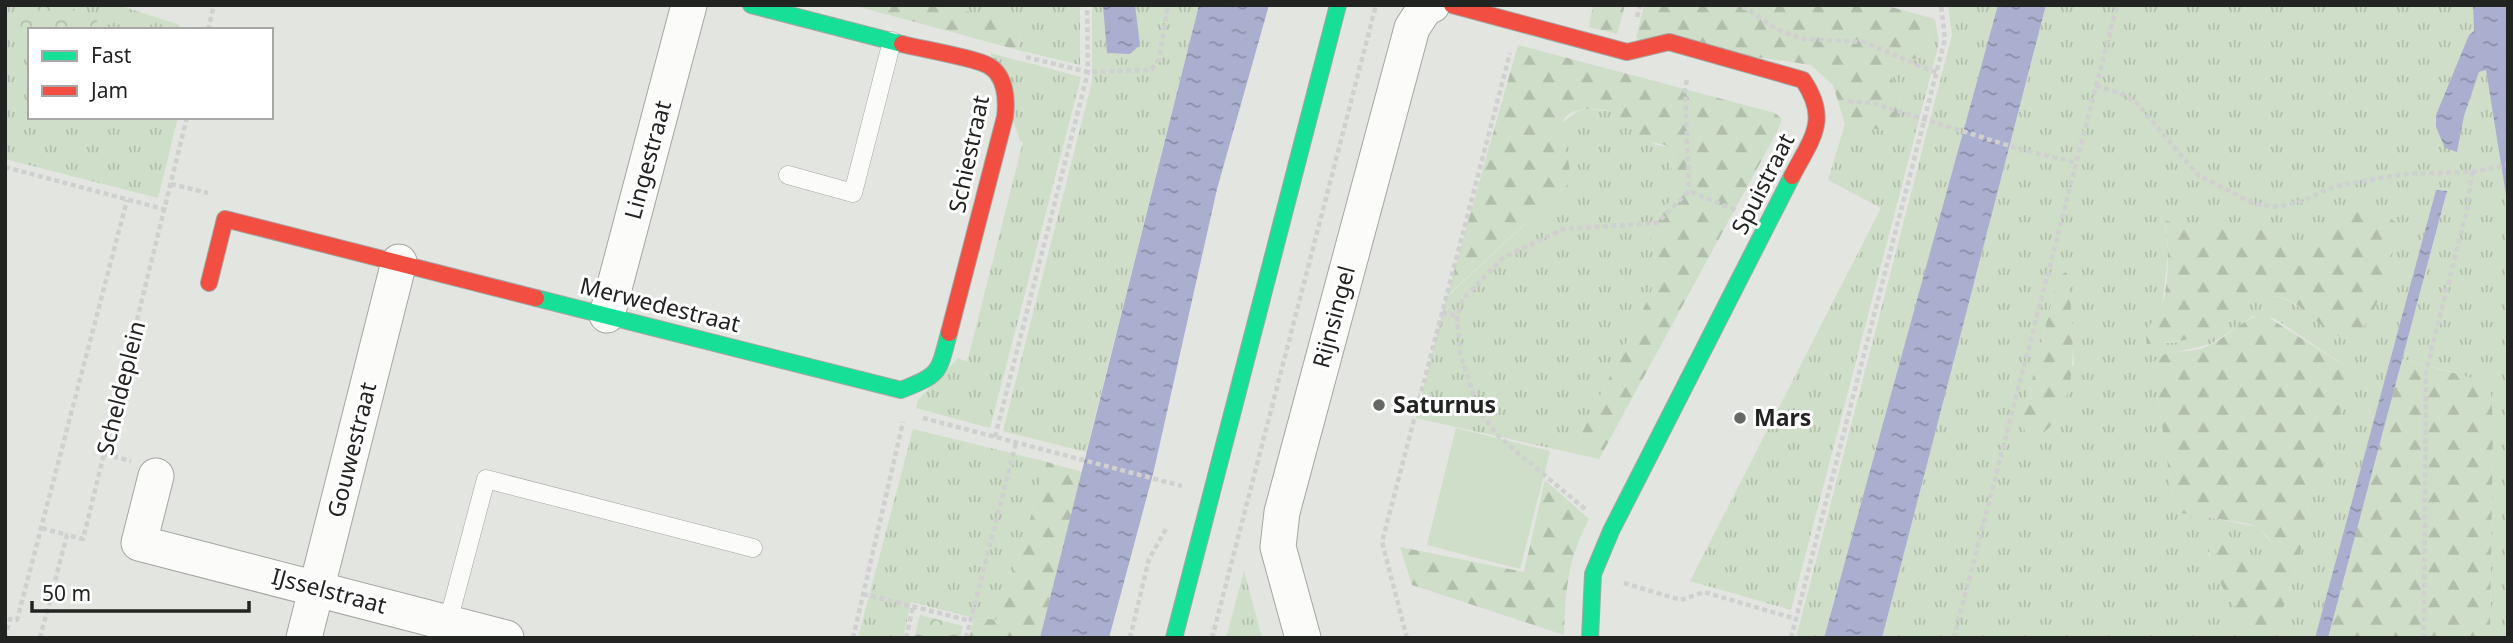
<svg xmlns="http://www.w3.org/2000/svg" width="2513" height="643" viewBox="0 0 2513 643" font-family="'Noto Sans',sans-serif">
<defs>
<pattern id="grass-tufts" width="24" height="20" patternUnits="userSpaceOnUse" patternTransform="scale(1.75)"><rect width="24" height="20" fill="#cfdec8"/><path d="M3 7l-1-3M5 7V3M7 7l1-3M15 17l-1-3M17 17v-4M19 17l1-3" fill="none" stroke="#b1beac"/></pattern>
<pattern id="forest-firs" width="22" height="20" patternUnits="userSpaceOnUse" patternTransform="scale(1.75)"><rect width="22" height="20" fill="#cfdec8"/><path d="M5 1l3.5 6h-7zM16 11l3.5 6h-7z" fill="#b1beac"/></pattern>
<pattern id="park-crowns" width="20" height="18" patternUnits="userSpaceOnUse" patternTransform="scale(1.75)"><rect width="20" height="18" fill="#cfdec8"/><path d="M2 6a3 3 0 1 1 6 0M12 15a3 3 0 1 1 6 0" fill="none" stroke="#b1beac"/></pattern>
<pattern id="water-ripples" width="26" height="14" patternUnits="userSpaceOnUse" patternTransform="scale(1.75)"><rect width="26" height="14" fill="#abafcf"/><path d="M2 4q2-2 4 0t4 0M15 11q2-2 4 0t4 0" fill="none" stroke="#8b8ea8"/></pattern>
</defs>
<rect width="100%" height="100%" fill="#e2e5e0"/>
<!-- grass -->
<path fill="url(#grass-tufts)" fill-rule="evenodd" d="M5 5H118L180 25 179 30H30V117H178L158 198 5 159Z
M944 5H1080V65L1018 50 1022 28Z
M1092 5H1199L1086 452 1003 431 1092 82Z
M1948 5H1998L1824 638H1796L1952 35Z
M2046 5H2473L2474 31 2469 35 2435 121 2445 146 2457 151 2464 116 2479 71 2486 70 2508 208V638H2490L2493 421 2452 372 2402 359 2447 192 2436 190 2315 638H1882ZM2354 209 2385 214 2377 297 2369 319 2348 339C2321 330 2303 303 2279 297 2235 287 2210 344 2166 343 2159 343 2151 339 2145 337L2162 307 2168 252 2165 222 2267 230 2290 244 2292 257 2299 266 2309 262C2322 234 2319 219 2354 209ZM2068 276 2074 364 2022 420 2058 277ZM2253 316 2274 318 2348 368 2334 437 2309 503 2300 555 2278 625 2247 623 2229 598 2208 553 2223 543 2271 567 2279 562V552L2258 527 2181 512 2172 495 2153 363 2167 354 2211 344Z
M1935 19 1939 43 1791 610 1690 581 1881 208 1828 180 1845 124 1894 132 1901 100 1890 76 1896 62 1923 57Z
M990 53 1081 77 990 428 916 408 918 400 958 358 967 362 1023 142 1020 141Z
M1589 109 1615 112 1630 123 1635 132 1656 145 1670 147 1673 152 1671 167 1678 192 1647 228 1657 262 1651 293 1572 453 1416 418 1446 298 1569 183 1560 133 1562 123 1578 111Z
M913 429 1047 462 1000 620 974 618 911 602 903 638H858Z
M1244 571 1262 638H1226Z"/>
<!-- forest -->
<path fill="url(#forest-firs)" d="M852 5H944L1022 27 1018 50Z
M1593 5H1625L1617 34 1589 27Z
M1644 5H1884L1935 19 1923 57 1896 62 1891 76 1901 100 1894 132 1845 124 1833 85 1811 65 1636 39Z
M1518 45 1775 113 1782 119 1778 130 1599 459 1572 453 1651 293 1657 262 1647 228 1678 192 1671 167 1673 152 1665 145 1640 139C1625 121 1619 109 1593 109 1535 109 1577 155 1569 183L1447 296Z
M2354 209 2385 214 2395 222C2398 252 2377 318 2354 339 2321 339 2306 299 2275 296 2242 294 2227 323 2200 335 2184 342 2164 343 2147 344 2143 330 2154 321 2160 309 2170 290 2169 242 2165 221L2281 231C2292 239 2291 256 2299 266L2309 262C2322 234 2319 219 2354 209Z
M2066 272C2071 282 2070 297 2071 309 2074 351 2078 413 2036 438L2026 436 2022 420 2058 277Z
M2263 314 2348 368 2334 437 2309 503 2300 555 2278 625 2258 635C2238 614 2207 572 2209 542L2223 543 2271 567 2279 562C2278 547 2264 529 2250 524L2181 513 2172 495 2153 363C2164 349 2184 353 2200 349 2224 342 2239 320 2263 314Z
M2402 359 2490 383 2493 421 2490 638H2328Z
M1047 462 1082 472 1040 638H969L974 618 1000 620Z
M1545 480 1589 519C1567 562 1566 587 1564 635L1412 585 1400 547 1524 572Z"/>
<!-- park -->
<path fill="url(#park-crowns)" d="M25 5H61L98 16 95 30H30V43L17 40Z
M920 615 963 626 960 638H914Z"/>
<!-- pitch -->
<path fill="#cfdec8" d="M1456 428 1550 451 1520 569 1427 545Z"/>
<!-- water -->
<path fill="url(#water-ripples)" d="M1103 5H1135L1140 45 1130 54 1107 53Z
M1199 5H1269L1217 189 1154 470 1109 638H1040Z
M1998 5H2046L1882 638H1824Z
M2473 5H2508V208L2486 70 2479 72 2464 116 2457 152 2445 148 2436 127V115L2469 35 2474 31Z
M2436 190 2447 191 2328 638H2315Z"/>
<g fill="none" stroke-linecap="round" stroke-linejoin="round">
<!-- lane casing -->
<g stroke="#a4a6a2" stroke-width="19">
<path id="lane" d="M788 175 853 193 892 41
M448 622 486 479 753 548"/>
</g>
<!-- street casing -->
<g stroke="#a4a6a2" stroke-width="37">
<path id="street" d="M607 315 689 5
M156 476 139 543 506 638
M304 638 399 262
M1303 638 1278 547 1282 512 1412 28 1425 8 1432 5"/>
</g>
<!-- fast casing -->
<g stroke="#a4a6a2" stroke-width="18">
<path id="fast" d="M751 5 902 44
M536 298 901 390C941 374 938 374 949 333
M1174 638 1338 5
M1590 638 1593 574 1611 531 1792 176"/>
</g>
<!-- jam casing -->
<g stroke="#a4a6a2" stroke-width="18">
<path id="jam" d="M1452 5 1627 52 1669 42 1803 80C1830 120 1812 138 1792 176
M902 44C921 49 976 58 989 66 1006 76 1007 100 1005 117L949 333
M209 283 225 219 536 298"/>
</g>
<!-- path -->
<path stroke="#cfd0cf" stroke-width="4.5" stroke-dasharray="5 3.5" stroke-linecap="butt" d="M1734 5 1748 9 1776 29 1803 39 1864 42 1937 73
M1637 17 1640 5
M208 30 214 5
M1026 57 1088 72 1151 70 1159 59 1168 5
M1687 80 1685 89 1689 191
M2096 86 2120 93 2137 103 2197 174 2254 204 2278 207 2302 201 2335 186 2404 174 2472 172 2467 210 2426 371 2424 638
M1848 101 1872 103 2023 150 2074 162
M5 167 167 210
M2472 172 2508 165
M171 184 208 193
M1442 312 1457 316
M923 418 1182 486
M995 437 1088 72 1087 5
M105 454 131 461
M1585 509 1499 437 1478 409 1460 353 1457 316 1463 299 1503 258 1563 229 1657 223 1689 191 1738 211
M42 528 67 535
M1624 583 1681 600 1704 592 1796 619
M863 594 971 621
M5 638 10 619 17 620 127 200
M40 638 67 535 83 539 187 117
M853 638 903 422
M906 638 913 607
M966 638 1016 443
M1130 638 1149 559 1166 529
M1212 638 1376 5
M1407 638 1382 542 1510 53
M1791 638 1945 39 1941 5
M1954 638 2117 5"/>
<!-- lane -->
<use href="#lane" stroke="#fbfbfa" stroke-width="18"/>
<!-- street -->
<use href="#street" stroke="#fbfbfa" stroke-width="35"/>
<!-- fast -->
<use href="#fast" stroke="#16e098" stroke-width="16"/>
<!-- jam -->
<use href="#jam" stroke="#f24e42" stroke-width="16"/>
</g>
<!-- markers -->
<g fill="#656864" stroke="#fff" stroke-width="2.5">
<circle cx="1379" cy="405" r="7"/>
<circle cx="1740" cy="418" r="7"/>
</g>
<g text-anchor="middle" stroke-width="6" stroke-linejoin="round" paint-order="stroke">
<!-- street labels -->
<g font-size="23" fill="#222422" stroke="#fff">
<text transform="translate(969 154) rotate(-78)" y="8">Schiestraat</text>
<text transform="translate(648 160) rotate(-75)" y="8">Lingestraat</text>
<text transform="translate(1763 184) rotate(-63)" y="8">Spuistraat</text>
<text transform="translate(660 305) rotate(14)" y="8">Merwedestraat</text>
<text transform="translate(1334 317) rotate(-75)" y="8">Rijnsingel</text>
<text transform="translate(121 388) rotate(-76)" y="8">Scheldeplein</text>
<text transform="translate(352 450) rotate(-76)" y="8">Gouwestraat</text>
<text transform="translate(329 591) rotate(15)" y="8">IJsselstraat</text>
</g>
<!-- poi labels -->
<g font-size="23" font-weight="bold" fill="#222422" stroke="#fff" text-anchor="start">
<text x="1393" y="413">Saturnus</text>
<text x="1754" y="426">Mars</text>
</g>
</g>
<!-- border -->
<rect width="2513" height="643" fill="none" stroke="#222422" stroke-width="14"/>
<!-- legend -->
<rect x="28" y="28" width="245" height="91" fill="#ffffff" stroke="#a7a7a7" stroke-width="2"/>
<rect x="42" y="51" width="35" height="10" fill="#16e098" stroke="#a7a7a7" stroke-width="2"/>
<text x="91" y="63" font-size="21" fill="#222422">Fast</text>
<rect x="42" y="86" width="35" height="10" fill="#f24e42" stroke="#a7a7a7" stroke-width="2"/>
<text x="91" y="98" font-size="21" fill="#222422">Jam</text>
<!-- scale -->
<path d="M32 601v10h217v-10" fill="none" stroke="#222422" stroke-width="3.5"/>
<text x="42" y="601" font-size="21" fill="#222422" stroke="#ffffff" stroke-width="5" paint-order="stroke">50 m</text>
</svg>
